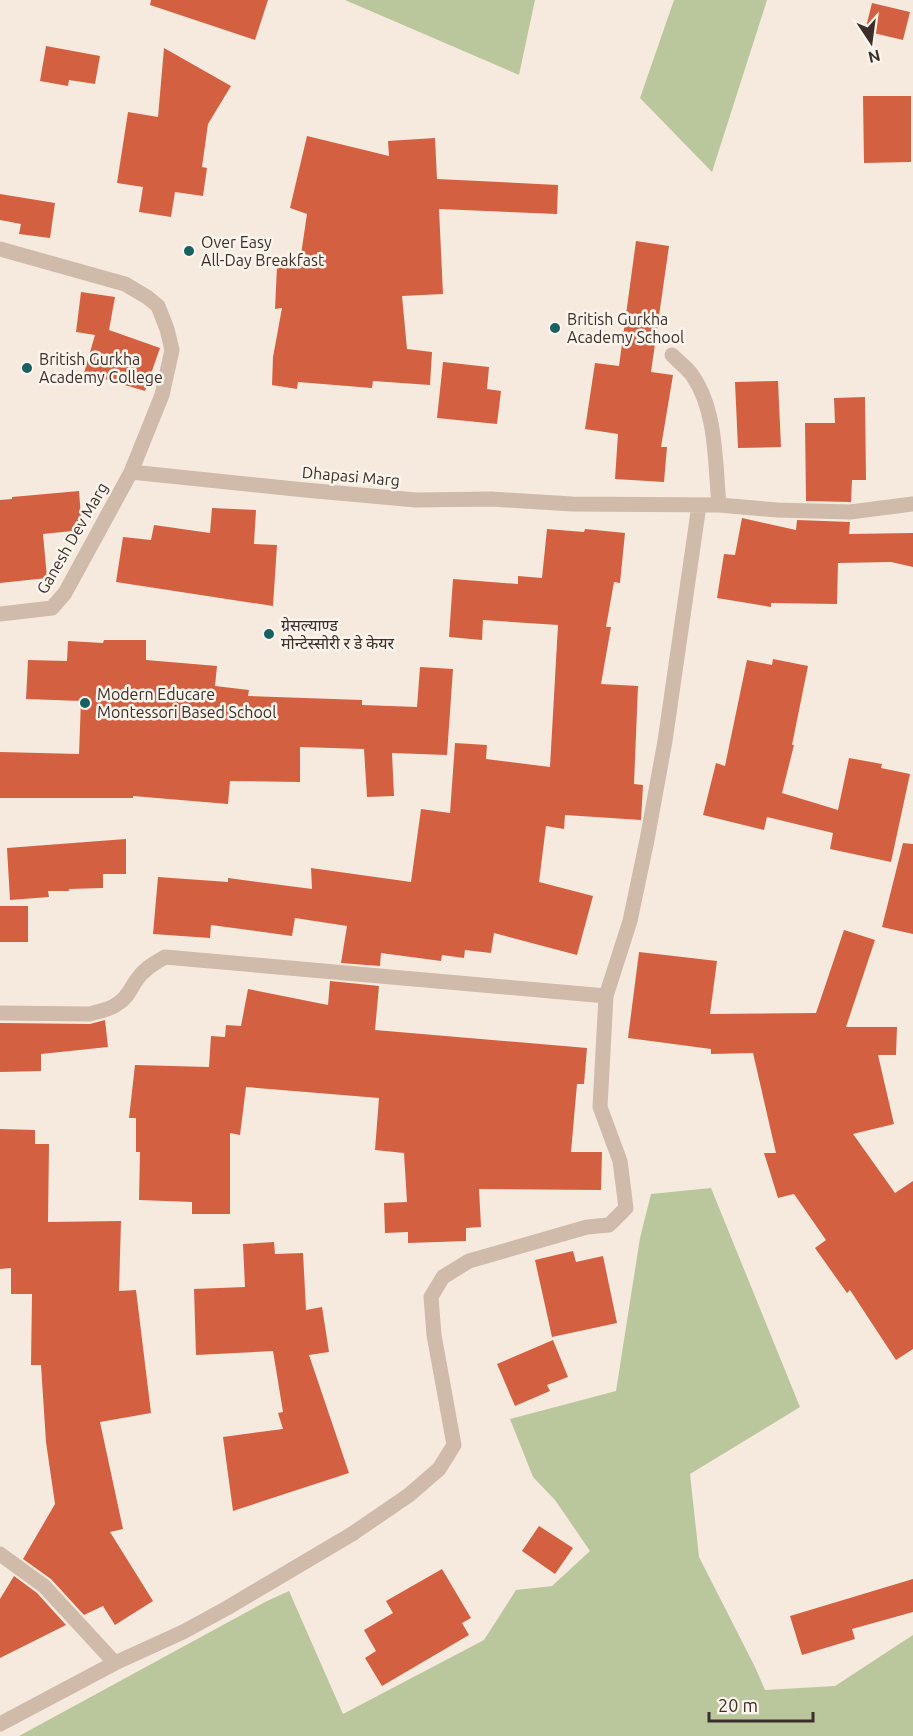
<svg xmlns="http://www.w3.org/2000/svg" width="913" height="1736" viewBox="0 0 913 1736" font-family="Ubuntu,'Noto Sans Devanagari',sans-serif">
<rect width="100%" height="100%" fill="#f6eadf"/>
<!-- green -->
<path fill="#bac79d" d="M345 0H535L519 75Z
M674 0H767L712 172 640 98Z
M711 1188 800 1407 690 1474 699 1557 755 1667 765 1690 835 1686 913 1635V1736H19L267 1601 289 1591 343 1714 484 1640 516 1590 552 1586 590 1551 555 1500 533 1477 510 1419 616 1391 640 1238 651 1194Z"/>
<!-- building -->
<path fill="#d36040" d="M151 0H268L255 40 150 5Z
M872 3 910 12 903 40 865 31Z
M46 46 100 56 95 84 69 80 68 86 40 81Z
M164 48 231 86 208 124 202 167 207 168 203 196 175 192 171 217 139 212 143 187 117 183 128 112 158 117Z
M863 96H911V162L864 163Z
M307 136 389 156 388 141 435 138 437 179 558 185 557 214 439 209 443 294 402 296 407 349 432 352 430 385 373 381 372 388 298 382 297 389 272 385 273 357 282 308 275 309 277 267 299 268 307 214 290 208Z
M0 194 55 203 50 238 19 234 21 224 0 220Z
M636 241 669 246 651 372 673 375 661 447H667L664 482 615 479 618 434 585 429 595 363 619 366Z
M81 292 115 297 109 330 160 348 145 391 84 373 95 335 76 332Z
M443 362 489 367 487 389 501 391 497 424 437 418Z
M778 381 781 447 738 448 735 382Z
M865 397 866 480H852L851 502 806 501 805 423H835L834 398Z
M79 491 82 530 43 534 47 578 0 583V500L12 499V497Z
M212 508 256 510 254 544 277 545 273 606 116 582 123 537 151 540 154 525 210 533Z
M742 518 796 530 797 520 850 522 849 534 913 533V567L891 562 838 563 837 604 771 603V607L717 598 724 554 735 555Z
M547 529 584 532 585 529 625 533 620 583 614 582 606 627H611L601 684 638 686 634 784 643 785 641 820 565 815 564 829 546 826 539 882 593 896 577 955 494 933 491 953 465 950 464 958 442 955 441 961 381 953 380 966 341 963 347 926 295 918 292 936 211 925 210 938 153 934 158 877 228 882V878L312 889 311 868 411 882 421 809 450 813 455 743 487 745 486 759 550 767 558 625 483 620 482 640 449 637 453 579 518 584V576L542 578Z
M104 640H146V660L217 666 215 686 249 690 248 696 362 700V705L417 707 420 667 453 669 447 755 392 753 394 796 367 797 364 749 300 747V782L230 781 228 804 133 796V798H0V752L79 754 81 701 26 699 28 660 67 661 68 641 103 643Z
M773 659 808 666 792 745H794L782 793 838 810 849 758 882 764 881 768 910 774 891 862 830 849 833 833 767 817 764 830 703 815 716 763 725 766 747 660 772 665Z
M126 839V874H103V888L69 889V891H48L49 897 10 900 7 848Z
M903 843 913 844V934L882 927Z
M0 906H28V942H0Z
M844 930 875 940 846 1027H897L896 1055H878L894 1124 853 1134 895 1193 913 1181V1349L896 1360 850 1290 847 1293 815 1248 826 1240 794 1194 778 1198 764 1153H776L753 1053 711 1054V1049L628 1038 639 952 717 961 710 1014 816 1013Z
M330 981 379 986 375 1030 587 1048 584 1084H577L571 1152H602L601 1190 479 1189 481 1227 466 1228V1241L408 1243V1232L385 1233 384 1203 407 1202 404 1153 375 1150 379 1098 246 1087 240 1135 230 1133V1214H192V1202L139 1200 140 1152H136V1118H129L135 1065 209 1067 211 1036 225 1037 226 1025 241 1026 248 989 328 1005Z
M105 1020 108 1047 41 1054V1071L0 1072V1023L90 1024Z
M0 1129 35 1130V1144H49L48 1222 121 1221 119 1291 136 1290 151 1413 100 1422 123 1529 110 1532 153 1601 115 1625 103 1606 84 1615 51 1579 23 1559 55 1504 46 1442 41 1365H31L32 1294H11V1268L0 1269Z
M274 1242 275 1254 303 1253 306 1310 322 1307 329 1352 309 1355 349 1473 233 1511 223 1437 283 1429 278 1413 283 1412 273 1351 196 1355 194 1289 245 1287 243 1244Z
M573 1251 576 1262 603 1256 617 1323 552 1337 535 1260Z
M553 1340 568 1377 547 1385 550 1391 515 1406 497 1364Z
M539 1526 573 1548 555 1574 522 1551Z
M442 1569 471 1618 462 1623 469 1635 382 1686 365 1658 376 1651 364 1630 393 1613 386 1601Z
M14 1576 37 1593 66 1625 0 1658V1599Z
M913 1579V1612L852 1629 855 1639 802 1655 790 1616Z"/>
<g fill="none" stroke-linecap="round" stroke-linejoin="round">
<!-- street -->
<path stroke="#d0baa9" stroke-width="15" d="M0 249 125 284 147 297 158 306 167 329 172 350 162 395 131 472 305 490 416 500 491 499 572 504 719 505 777 510 850 512 913 504
M672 355C679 362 687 368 692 375 717 410 715 464 719 505
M0 614 52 608 65 593 131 472
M0 1013 90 1014C98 1011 110 1010 117 1004 128 998 131 987 138 978 145 968 155 963 165 957L606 996 630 921 647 840 665 741 699 505
M0 1554 44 1586 115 1663 0 1724
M115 1663 183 1632 227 1608 352 1534 409 1495 439 1469 454 1445 434 1335 431 1297 443 1277 469 1261 587 1227 609 1225 626 1208 620 1161 600 1107 606 996"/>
</g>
<!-- markers -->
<g fill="#196063" stroke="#fcf5ed" stroke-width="2">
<circle cx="189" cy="251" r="6"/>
<circle cx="555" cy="328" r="6"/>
<circle cx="27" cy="368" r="6"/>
<circle cx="269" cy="634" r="6"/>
<circle cx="85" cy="703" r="6"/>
</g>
<g text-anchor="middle" stroke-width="5" stroke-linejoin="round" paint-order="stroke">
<!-- poi labels -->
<g font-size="16" fill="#3c2f29" stroke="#fcf5ed" text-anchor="start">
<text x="201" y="248">Over Easy<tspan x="201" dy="18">All-Day Breakfast</tspan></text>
<text x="567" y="325">British Gurkha<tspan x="567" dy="18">Academy School</tspan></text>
<text x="39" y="365">British Gurkha<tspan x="39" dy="18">Academy College</tspan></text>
<text x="281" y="631">ग्रेसल्याण्ड<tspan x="281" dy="18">मोन्टेस्सोरी र डे केयर</tspan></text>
<text x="97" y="700">Modern Educare<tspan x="97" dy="18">Montessori Based School</tspan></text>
</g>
<!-- street labels -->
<g font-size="16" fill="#3c2f29" stroke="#fcf5ed">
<text transform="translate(351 476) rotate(5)" y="6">Dhapasi Marg</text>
<text transform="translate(72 538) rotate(-60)" y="6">Ganesh Dev Marg</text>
</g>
</g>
<!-- north arrow -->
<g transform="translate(871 42) rotate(167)" stroke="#fcf5ed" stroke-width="4.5" paint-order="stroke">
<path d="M0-4.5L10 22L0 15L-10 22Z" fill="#3c2f29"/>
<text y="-9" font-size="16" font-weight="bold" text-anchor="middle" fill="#3c2f29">N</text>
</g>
<!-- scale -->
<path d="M709 1712v9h104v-9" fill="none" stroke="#3c2f29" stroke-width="3"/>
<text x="718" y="1712" font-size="18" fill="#3c2f29" stroke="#fcf5ed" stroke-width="4.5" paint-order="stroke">20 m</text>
</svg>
